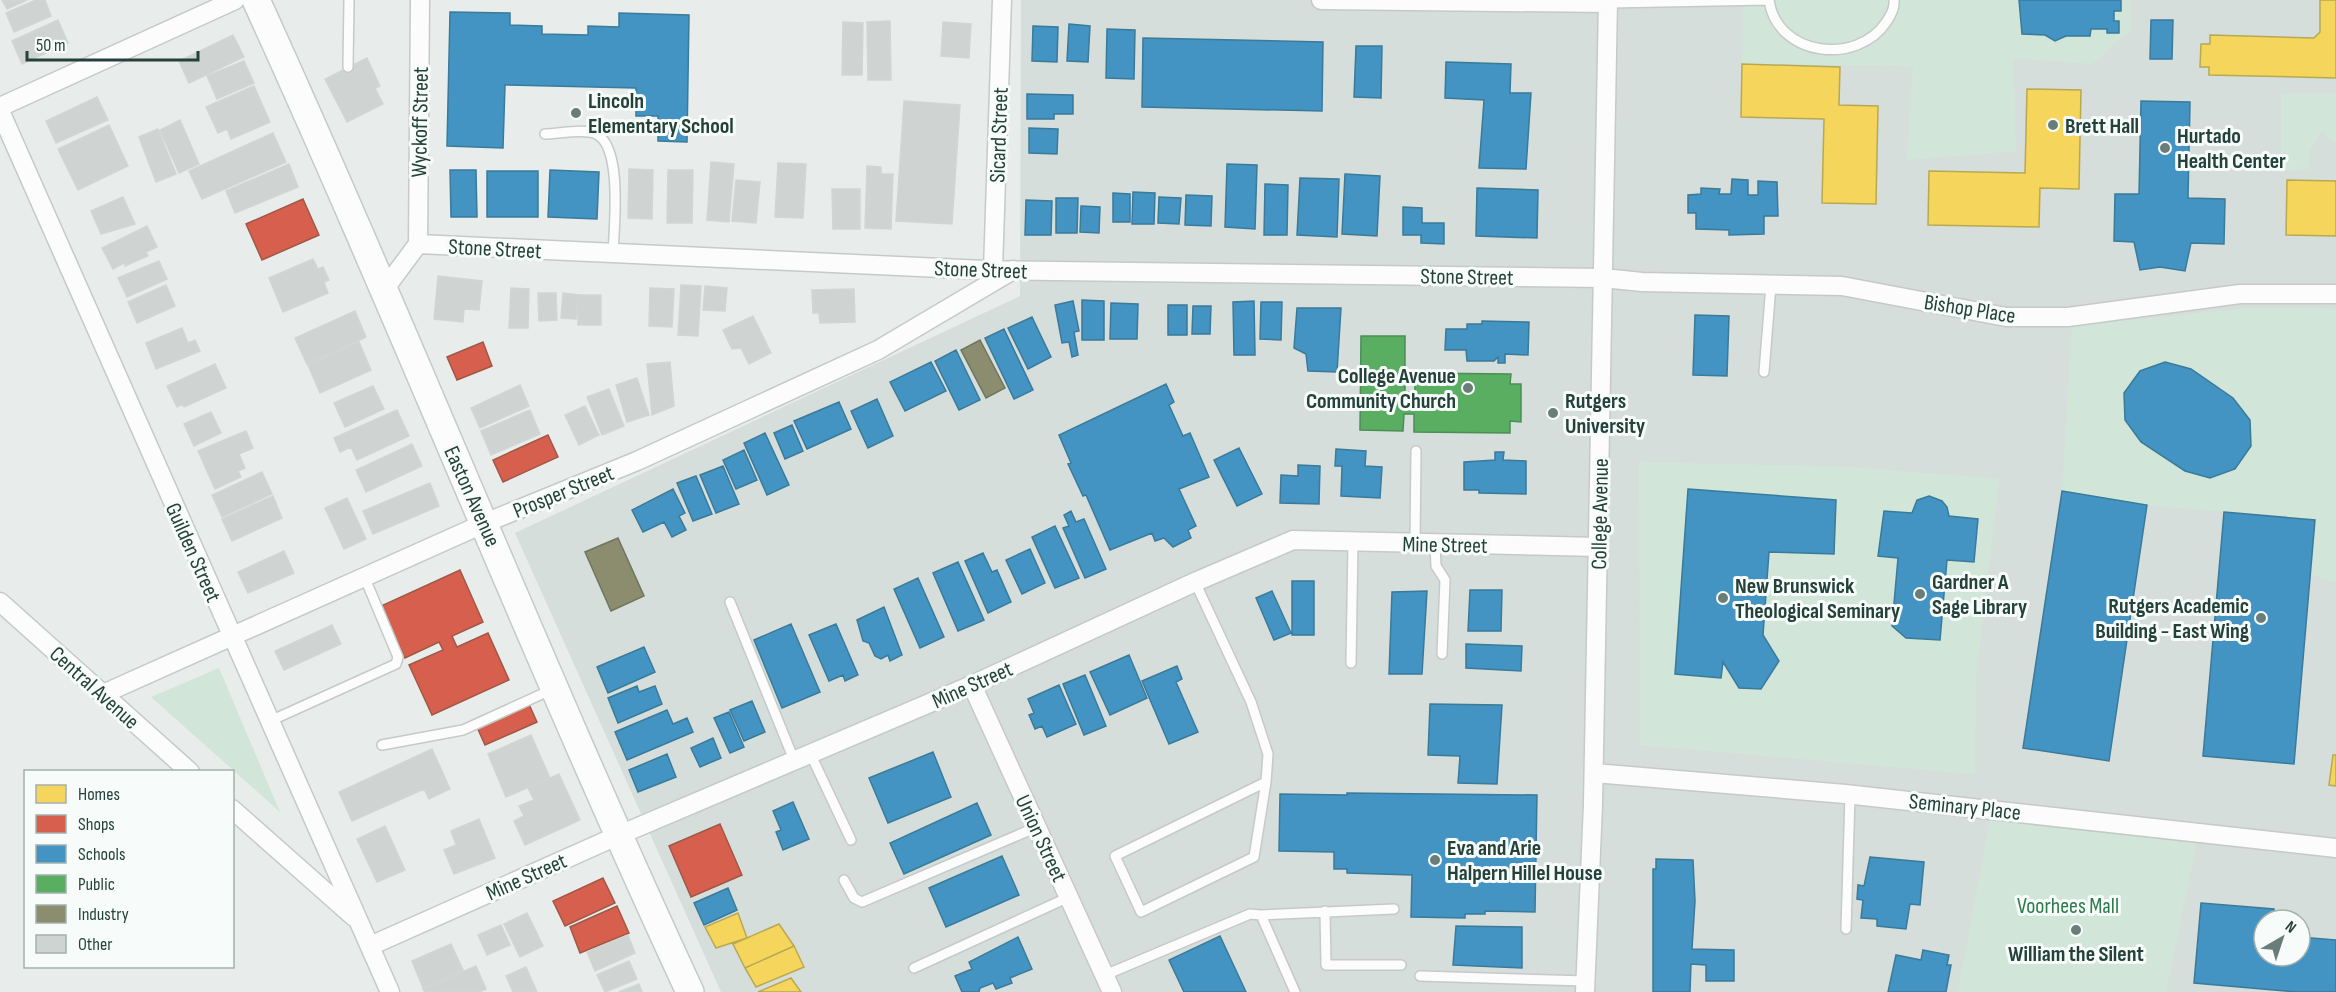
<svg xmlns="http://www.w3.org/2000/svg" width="2336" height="992" viewBox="0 0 2336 992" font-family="'Sofia Sans Condensed',sans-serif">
<rect width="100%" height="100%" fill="#e8edeb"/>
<!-- built -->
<path fill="#d6dedb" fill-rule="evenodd" d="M1021 0H2336V992H721L515 533 1020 296ZM2264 920H2300V956H2264Z"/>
<!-- green -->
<path fill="#d1e6d8" d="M1743 0H2130L2131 30 2092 64 2013 58 2016 151 1907 160 1913 66 1742 64Z
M2281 94H2336V143L2322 131 2309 151V169L2281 171Z
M2247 308 2336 309V582L2311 575 2315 520 2147 505 2062 491 2072 326Z
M1639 462 1850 467 1999 479 1976 677 1975 774 1640 745Z
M219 668 280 812 151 697Z
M1992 809 2199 832 2166 992H1958Z"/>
<!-- homes -->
<path fill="#f6d55c" stroke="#b7a952" stroke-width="1.5" d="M2320 0H2336V78L2209 75V67H2200L2201 44H2210V35L2314 38 2320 32Z
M1742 64 1840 67 1839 105 1878 106 1876 204 1822 203 1824 119 1741 117Z
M2027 89 2081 90 2079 189 2040 188 2039 227 1928 225 1929 171 2025 173Z
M2287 180 2336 181V236L2286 235Z
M2333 755H2336V786L2329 785Z
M738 913 747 938 716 948 705 927Z
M779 924 794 946 745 968 733 944Z
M794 946 804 967 756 987 745 968Z
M791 978 801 992H758Z"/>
<!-- shops -->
<path fill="#d6604d" stroke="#a15747" stroke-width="1.5" d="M303 199 319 235 262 260 246 224Z
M483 342 492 366 457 380 447 357Z
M548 435 558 457 503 482 493 460Z
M460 570 483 622 452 636 457 647 488 633 509 680 432 715 409 665 443 650 439 642 405 658 381 606Z
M528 702 537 722 485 745 476 725Z
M720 824 742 875 691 897 669 846Z
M603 878 615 903 565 926 553 901Z
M617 906 629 933 580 953 570 927Z"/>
<!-- schools -->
<path fill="#4393c3" stroke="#3a7b9a" stroke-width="1.5" d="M2019 0H2121V11H2114V21H2119V33H2107V29H2091L2090 36H2066L2055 41 2045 35 2022 34Z
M450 12 510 13V25L542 26V34L588 35V26L619 27V13L689 15 687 142 658 141V116H636V88L505 85 503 148 447 146Z
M2151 20H2173L2172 59H2150Z
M1069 24 1090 26 1088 62 1067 61Z
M1033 26 1058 27 1057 62 1032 61Z
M1107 29 1135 30 1134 79 1106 78Z
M1143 38 1323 42 1322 111 1142 107Z
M1356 46H1382L1381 98 1354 97Z
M1446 62 1511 64 1510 93H1531L1526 169 1479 168 1484 100 1445 98Z
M1027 94 1073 95V114H1054V119H1027Z
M2141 101 2190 102 2188 198 2225 199 2224 244 2191 243 2185 271 2160 267 2140 270 2134 242 2114 241 2115 194H2139Z
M1029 128 1058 129 1057 154 1029 153Z
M1227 164 1257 165 1255 229 1225 227Z
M450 170H476L477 217H451Z
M550 170 599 172 597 219 548 217Z
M487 171H538V217H487Z
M1345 174 1380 176 1377 236 1342 234Z
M1300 178 1339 179 1337 237 1297 235Z
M1732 179 1748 180V195H1758V181L1777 182 1778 216H1764V234L1729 235V230L1696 229V213H1688V195L1701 194V188L1720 189 1719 194H1731Z
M1265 184 1288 185 1287 235H1264Z
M1477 188 1538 190 1537 238 1476 236Z
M1133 192 1155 193 1154 224H1132Z
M1113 193 1130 194V222H1113Z
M1186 195 1212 196 1211 226 1185 225Z
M1159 197 1181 198 1179 224 1158 223Z
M1056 198H1078L1077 233H1056Z
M1026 200 1052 201 1051 235H1025Z
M1081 206 1100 207 1099 233 1080 232Z
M1403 207 1422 208V223H1444V244L1421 243V235H1403Z
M1082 300 1104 301V340H1082Z
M1073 301 1079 331 1074 332 1078 355 1072 357 1069 342 1062 343 1055 305Z
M1254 301 1255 355H1234L1233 302Z
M1261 302H1282L1281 340 1260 339Z
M1111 303 1138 304 1137 339H1110Z
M1168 305H1187V335H1168Z
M1193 306H1211L1210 334H1192Z
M1297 308H1341L1337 372 1308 371 1306 354 1294 348Z
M1695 315 1729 316 1727 376 1693 375Z
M1032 317 1051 357 1028 369 1008 328Z
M1482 321 1529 322 1528 355 1505 354V363H1498V357L1494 361H1467L1466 350H1445L1446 329H1467V324H1482Z
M1004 329 1033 390 1014 399 985 338Z
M956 350 980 400 959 410 935 361Z
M931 362 946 391 905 411 890 382Z
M2165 362 2191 369 2233 398 2250 420 2251 446 2235 469 2210 478 2185 471 2141 442 2125 420 2124 393 2140 371Z
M1166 384 1174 402 1169 405 1183 436 1190 433 1209 477 1179 489 1196 526 1188 530 1191 538 1173 547 1164 538 1155 541 1152 533 1110 550 1086 495 1083 496 1068 464 1071 463 1059 435Z
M877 399 893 436 868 448 851 411Z
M839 402 851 429 807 449 794 421Z
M792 425 803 451 785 459 774 433Z
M765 433 789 485 767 495 744 443Z
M1239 448 1262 494 1237 506 1214 460Z
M1336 449 1366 451 1365 466 1382 467 1380 498 1341 496 1342 466H1335Z
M744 450 757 480 736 489 723 460Z
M1495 452H1504L1503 460 1526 461V494L1479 493V490H1464V462L1495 460Z
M1298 465 1320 466 1319 504 1280 503 1281 475 1298 476Z
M723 466 739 504 716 513 700 475Z
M696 476 712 514 693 521 677 483Z
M673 489 685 513 679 516 686 530 672 537 664 522 643 532 632 510Z
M1688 489 1836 500 1834 554 1769 552 1763 635 1779 661 1761 689 1739 688 1723 662 1721 678 1675 674Z
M2062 491 2147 505 2109 761 2023 748Z
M1929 496 1942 501 1947 507 1949 516 1978 519 1974 562 1947 560 1940 640 1906 638 1892 626 1898 558 1878 556 1884 511 1912 513 1917 500Z
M1071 511 1076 522 1084 519 1106 569 1085 578 1063 528 1069 526 1064 515Z
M2224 512 2315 520 2294 764 2203 756Z
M1055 526 1079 578 1055 588 1032 537Z
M1030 549 1045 583 1022 594 1006 560Z
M983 553 992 572 997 570 1011 602 988 613 965 561Z
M958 562 984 620 958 631 933 573Z
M918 578 944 637 920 648 894 589Z
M1292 581H1314V635H1292Z
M1470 590H1502L1501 631H1468Z
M1272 591 1291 633 1274 640 1256 598Z
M1427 591 1422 674H1389L1392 592Z
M884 607 902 655 890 661 888 655 881 659 875 656 869 643 863 641 857 620Z
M791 624 820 692 782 708 754 640Z
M836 624 858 675 845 681 843 675 829 681 809 635Z
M1466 644 1522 646 1521 671 1466 668Z
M644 647 655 672 608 693 597 667Z
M1129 655 1147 698 1110 715 1090 672Z
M1177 666 1182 679 1176 682 1198 732 1169 744 1142 681Z
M1085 675 1106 726 1084 735 1063 684Z
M1059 685 1076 724 1047 737 1042 726 1035 729 1029 715 1034 713 1028 699Z
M637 686 639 692 655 686 662 704 618 723 608 698Z
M752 701 765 732 744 741 730 710Z
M1430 704 1502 705 1497 784 1458 783 1460 756 1428 755Z
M667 710 673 724 687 718 693 732 627 760 615 732Z
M729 712 744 747 730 753 714 718Z
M713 738 721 758 700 767 691 748Z
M933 752 951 797 888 823 869 778Z
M667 754 676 777 638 792 629 770Z
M1347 793 1537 795 1535 912 1485 911V914H1465V918L1411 917 1412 875 1347 873V869H1334V852L1279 851 1280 794 1347 795Z
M793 802 809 839 783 850 776 832 781 830 773 811Z
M977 803 991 835 904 874 890 843Z
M1002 856 1019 895 946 927 929 888Z
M1870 857 1924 862 1920 905 1910 904 1906 929 1877 926V919L1861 918 1863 900 1857 899 1858 885 1864 886Z
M1656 859 1693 860 1695 901 1692 949 1734 950V981H1706V965L1691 964 1690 992H1653V869H1656Z
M728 888 737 910 704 925 694 903Z
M2201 903 2274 909 2273 920H2264V956H2300V937L2336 940V992H2298L2194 983Z
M1456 926 1522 927V968L1453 965Z
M1220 936 1246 992H1184L1169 960Z
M1018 937 1032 969 1010 978 1012 983 996 989 993 983 980 988 979 992H962L955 976 972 969 969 962Z
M1923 950 1949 955 1947 965H1951L1946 992H1888L1896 955 1921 960Z"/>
<!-- public -->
<path fill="#5aae61" stroke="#4a8e55" stroke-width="1.5" d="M1361 336H1405V392H1415V373L1511 374 1510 384H1521V422L1510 421V433L1414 432V414H1404L1403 431 1360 430Z"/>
<!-- industry -->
<path fill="#8c8c6e" stroke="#6d765e" stroke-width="1.5" d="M980 340 1005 388 986 398 961 350Z
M618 538 644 596 611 611 585 552Z"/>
<!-- building -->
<path fill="#cfd4d2" stroke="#d1d6d4" stroke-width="1.5" d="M2 0H27L7 9Z
M36 0H45L51 16 14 32 6 13Z
M58 20 68 43 22 64 12 41Z
M890 21 891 80H868L867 22Z
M843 22 863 23 862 75H842Z
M943 22 971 24 969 58 941 56Z
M233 35 244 57 189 83 179 61Z
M367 58 380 86 375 88 383 104 347 122 325 79Z
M244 61 254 83 217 99 207 76Z
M254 86 270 122 231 139 227 129 218 133 206 107Z
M97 97 108 120 56 143 46 121Z
M904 101 960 105 952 224 896 221Z
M180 120 199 164 179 173 160 130Z
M109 125 128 166 78 190 58 149Z
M158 129 176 174 156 182 139 137Z
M273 133 286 162 202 199 189 171Z
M711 162 734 164 729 222 707 220Z
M778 163 806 164 803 218 775 217Z
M289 164 298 187 235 213 226 191Z
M867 166 881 167V174H893L891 229 865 228Z
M629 169 653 170 652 219 628 218Z
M668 170H693L692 223H667Z
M736 180 760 182 756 223 732 221Z
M832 189H860V229H833Z
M123 197 135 224 101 234 91 211Z
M147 226 157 247 146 252 148 256 125 266 126 262 113 269 102 248Z
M313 259 318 269 323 267 329 280 324 282 328 293 283 312 269 278Z
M159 261 167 279 127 297 118 278Z
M438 276 482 281 479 310 464 309 463 322 434 319Z
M166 285 175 306 137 323 128 302Z
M681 285 701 286 698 336 678 335Z
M705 286 727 288 725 311 703 310Z
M511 288 529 289 528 328H509Z
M650 288 674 289 672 327 649 326Z
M854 289 855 322 820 323 819 313H813L812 290Z
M538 293H556L557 320 539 321Z
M563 293 578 295 576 319 561 318Z
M578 295H601V325H578Z
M355 311 366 337 307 364 295 338Z
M753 316 771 353 749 364 741 348 732 349 723 330Z
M182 328 188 343 195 340 200 351 156 369 146 343Z
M359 342 371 370 320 393 308 365Z
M670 362 674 406 652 415 647 364Z
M215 364 226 388 184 407 183 404 177 407 167 386Z
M637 378 649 415 627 422 616 385Z
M520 385 529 406 480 428 471 408Z
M373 386 384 409 345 427 334 403Z
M609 389 624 426 602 435 587 397Z
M585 406 599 435 579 445 565 415Z
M397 410 409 436 357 460 351 447 340 452 334 438Z
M530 410 540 434 491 455 481 431Z
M211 412 221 433 194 446 184 424Z
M246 431 253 448 239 454 245 468 238 471 241 477 215 489 198 451Z
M412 444 422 466 366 492 356 470Z
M262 472 272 494 222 517 212 495Z
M430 483 439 506 373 534 363 511Z
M273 496 282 518 232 541 222 519Z
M347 498 366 539 344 549 325 508Z
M284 551 294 573 248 593 238 572Z
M332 625 341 644 284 670 275 651Z
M531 735 550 778 506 797 488 754Z
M432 749 450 789 429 799 424 789 352 821 339 792Z
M559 774 580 820 525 845 514 821 524 816 519 806 534 800 528 788Z
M479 819 495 858 454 874 444 850 456 845 451 831Z
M385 826 405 870 377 882 357 839Z
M527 913 543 946 520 957 504 924Z
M501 925 510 945 487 955 478 935Z
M628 935 635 953 595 971 587 952Z
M451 944 463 970 423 988 412 961Z
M629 961 637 979 605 992 597 975Z
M476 966 486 989 479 992H425L423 989Z
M526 967 537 992H513L506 976Z
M639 984 642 992H619Z"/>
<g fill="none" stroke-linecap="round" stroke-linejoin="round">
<!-- lane casing -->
<g stroke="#c5cac8" stroke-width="12">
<path id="lane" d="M1769 0C1777 57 1858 66 1887 21 1891 15 1895 7 1894 0
M1608 3 1769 0
M348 67 349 0
M545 134C559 134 584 128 596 134 623 146 614 228 613 254
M1764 372 1771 285
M1415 543 1416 451
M1435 544 1436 566 1445 580 1442 654
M1195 582 1251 702 1268 754 1266 782 1254 857 1141 912 1115 856 1266 782
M730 602 794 760
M1351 663 1353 542
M270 721 396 664 398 657 364 576
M382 745 463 730 553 689
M810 753 851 840
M844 880 854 898 862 902 1037 827
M1325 911 1326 965H1401
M1261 915 1394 909
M1846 929 1850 795
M914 968 1069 897
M1105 975 1250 914 1261 915 1295 992
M1420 976 1586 981"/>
</g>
<!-- street casing -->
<g stroke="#c5cac8" stroke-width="21">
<path id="street" d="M1321 0 1608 3
M0 107 235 0
M0 111 390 992
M418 244 420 0
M993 270 1002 0
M383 291 418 244 985 270 1603 278 1642 282 1842 286 2006 317H2068L2240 294H2336
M0 602 190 772
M972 685 1112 992
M103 694 485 523 637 461 878 350 1013 270
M1594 773 1845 794 2336 848
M232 809 354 917
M370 946 617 836 972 685 1195 582 1293 540 1598 547
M1585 992 1593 804 1608 0"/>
</g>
<!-- secondary casing -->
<g stroke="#c3cbc8" stroke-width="30">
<path id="secondary" d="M256 0C406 329 538 665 690 992"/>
</g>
<!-- lane -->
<use href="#lane" stroke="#fcfcfc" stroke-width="9"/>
<!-- street -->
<use href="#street" stroke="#fcfcfc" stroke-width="18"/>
<!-- secondary -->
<use href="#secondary" stroke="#fcfcfc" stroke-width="27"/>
</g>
<!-- markers -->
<g fill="#697e78" stroke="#f7fbf9" stroke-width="2">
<circle cx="576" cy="113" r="6"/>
<circle cx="2053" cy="125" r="6"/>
<circle cx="2165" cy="148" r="6"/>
<circle cx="1468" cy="388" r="6"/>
<circle cx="1553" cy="413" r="6"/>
<circle cx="1920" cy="594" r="6"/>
<circle cx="1723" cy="598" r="6"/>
<circle cx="2261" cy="618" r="6"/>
<circle cx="1435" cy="860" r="6"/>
<circle cx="2076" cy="930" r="6"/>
</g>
<g text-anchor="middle" stroke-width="6" stroke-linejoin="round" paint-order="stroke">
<!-- poi labels -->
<g font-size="22" font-weight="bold" fill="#24423a" stroke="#f7fbf9" text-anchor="start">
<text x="588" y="108">Lincoln<tspan x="588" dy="25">Elementary School</tspan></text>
<text x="2065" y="133">Brett Hall</text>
<text x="2177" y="143">Hurtado<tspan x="2177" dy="25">Health Center</tspan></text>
<text x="1456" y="383" text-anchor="end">College Avenue<tspan x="1456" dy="25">Community Church</tspan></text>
<text x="1565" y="408">Rutgers<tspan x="1565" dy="25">University</tspan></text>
<text x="1932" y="589">Gardner A<tspan x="1932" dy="25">Sage Library</tspan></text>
<text x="1735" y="593">New Brunswick<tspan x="1735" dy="25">Theological Seminary</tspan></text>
<text x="2249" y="613" text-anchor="end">Rutgers Academic<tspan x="2249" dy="25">Building - East Wing</tspan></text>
<text x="1447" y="855">Eva and Arie<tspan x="1447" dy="25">Halpern Hillel House</tspan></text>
<text x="2076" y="961" text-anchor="middle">William the Silent</text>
</g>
<!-- street labels -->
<g font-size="22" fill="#24423a" stroke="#f7fbf9">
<text transform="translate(419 122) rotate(-89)" y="8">Wyckoff Street</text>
<text transform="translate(998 135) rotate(-88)" y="8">Sicard Street</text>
<text transform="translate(495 248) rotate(3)" y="8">Stone Street</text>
<text transform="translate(981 269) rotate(2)" y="8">Stone Street</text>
<text transform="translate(1467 276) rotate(1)" y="8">Stone Street</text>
<text transform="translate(1970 308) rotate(9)" y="8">Bishop Place</text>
<text transform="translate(563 491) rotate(-22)" y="8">Prosper Street</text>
<text transform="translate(473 496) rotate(66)" y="8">Easton Avenue</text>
<text transform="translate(1599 514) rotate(-89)" y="8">College Avenue</text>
<text transform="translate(1445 544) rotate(1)" y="8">Mine Street</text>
<text transform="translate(194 552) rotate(66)" y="8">Guilden Street</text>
<text transform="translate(972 684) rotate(-24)" y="8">Mine Street</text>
<text transform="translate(95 687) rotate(42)" y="8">Central Avenue</text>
<text transform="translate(1965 806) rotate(6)" y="8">Seminary Place</text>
<text transform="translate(1042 838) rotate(65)" y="8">Union Street</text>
<text transform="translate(526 876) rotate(-24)" y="8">Mine Street</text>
</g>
<!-- park labels -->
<g font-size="22" fill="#2d7a4b" stroke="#f7fbf9">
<text x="2068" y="913">Voorhees Mall</text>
</g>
</g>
<!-- legend -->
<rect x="24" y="770" width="210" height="198" fill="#f7fbf9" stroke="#a3b1ad" stroke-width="1.5"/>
<rect x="36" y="785" width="30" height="18" fill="#f6d55c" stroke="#a3b1ad" stroke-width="1.5"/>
<text x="78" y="800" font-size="18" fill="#24423a">Homes</text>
<rect x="36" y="815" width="30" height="18" fill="#d6604d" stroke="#a3b1ad" stroke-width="1.5"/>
<text x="78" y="830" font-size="18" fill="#24423a">Shops</text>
<rect x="36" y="845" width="30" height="18" fill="#4393c3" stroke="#a3b1ad" stroke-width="1.5"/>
<text x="78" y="860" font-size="18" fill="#24423a">Schools</text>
<rect x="36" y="875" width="30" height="18" fill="#5aae61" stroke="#a3b1ad" stroke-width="1.5"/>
<text x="78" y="890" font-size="18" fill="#24423a">Public</text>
<rect x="36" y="905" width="30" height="18" fill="#8c8c6e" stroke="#a3b1ad" stroke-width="1.5"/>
<text x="78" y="920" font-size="18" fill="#24423a">Industry</text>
<rect x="36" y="935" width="30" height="18" fill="#cfd4d2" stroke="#a3b1ad" stroke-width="1.5"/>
<text x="78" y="950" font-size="18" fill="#24423a">Other</text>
<!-- north arrow -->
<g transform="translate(2282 938) rotate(39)"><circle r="28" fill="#f7fbf9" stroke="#a3b1ad" stroke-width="1.5"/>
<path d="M0-4.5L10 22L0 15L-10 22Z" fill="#697e78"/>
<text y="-9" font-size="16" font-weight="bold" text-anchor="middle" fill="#24423a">N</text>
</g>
<!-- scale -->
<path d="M27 51v9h171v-9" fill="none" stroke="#24423a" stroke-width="3"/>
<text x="36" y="51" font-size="18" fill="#24423a" stroke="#f7fbf9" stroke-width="4.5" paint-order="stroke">50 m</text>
</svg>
